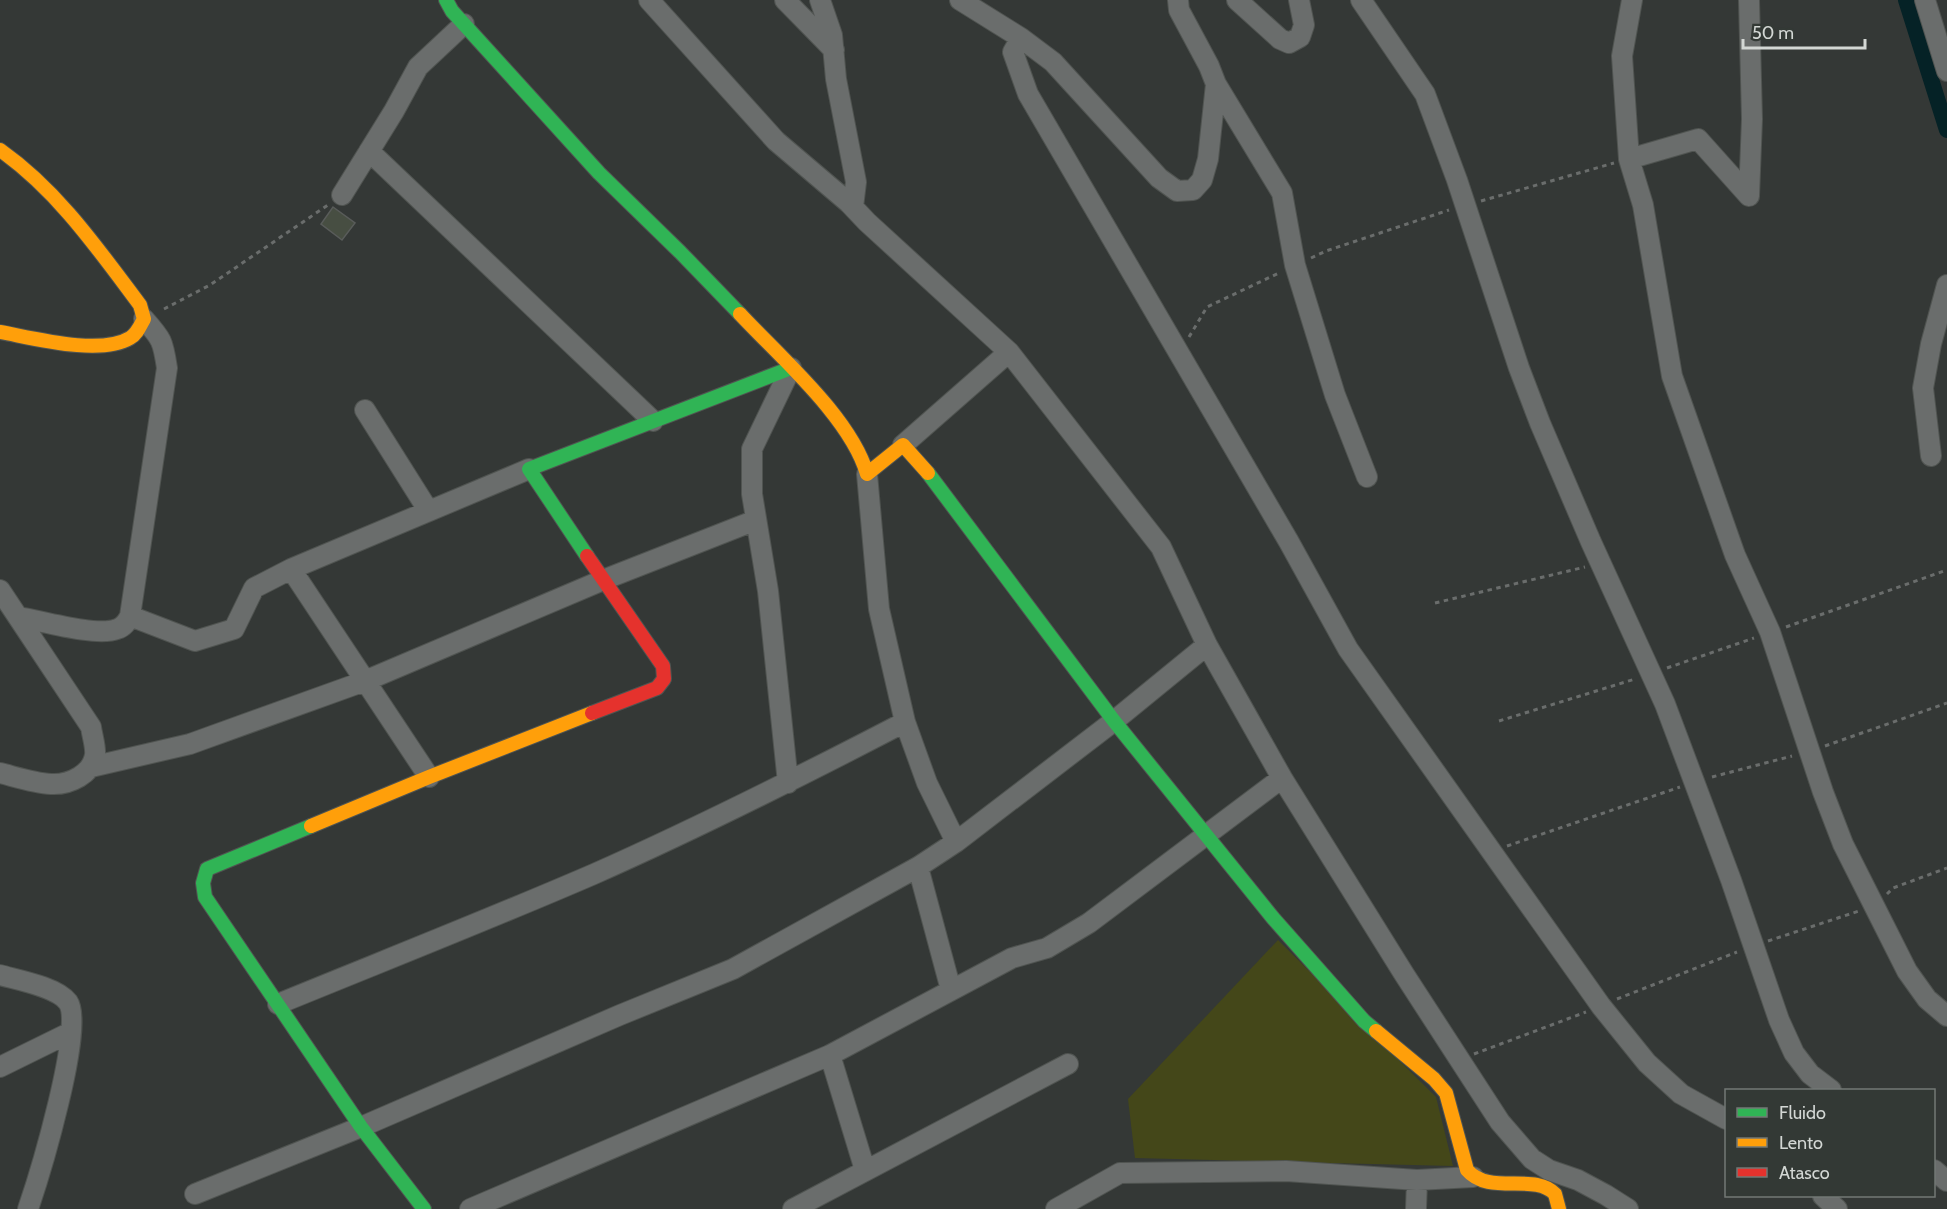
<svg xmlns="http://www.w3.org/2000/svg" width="1947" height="1209" viewBox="0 0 1947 1209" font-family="Cabin,sans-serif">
<rect width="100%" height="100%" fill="#343836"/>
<!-- green -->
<path fill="#444719" d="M1278 940 1436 1097 1453 1166 1135 1158 1128 1099Z"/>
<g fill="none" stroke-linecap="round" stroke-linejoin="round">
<!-- canal -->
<path stroke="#052226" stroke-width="16" d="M1906 0 1947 130"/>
</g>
<!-- building -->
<path fill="#474e42" stroke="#595c5a" stroke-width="1.5" d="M333 207 355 223 342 240 321 224Z"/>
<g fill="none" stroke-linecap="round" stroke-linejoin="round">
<!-- street casing -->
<g stroke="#505451" stroke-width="22">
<path id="street" d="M649 0 776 141 849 203 867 222 1009 352 1161 547 1207 645 1282 778 1404 974 1500 1122 1532 1159 1549 1170 1578 1180 1606 1195 1628 1209
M785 0 834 50
M820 0 832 35 836 79 856 182 853 207
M960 0 1021 38 1053 62 1159 178 1177 191 1193 190 1202 180 1208 159 1216 84 1209 66 1179 10 1178 0
M1237 0 1280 39 1289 43 1300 37 1304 25 1299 0
M1361 0 1425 94 1457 180 1519 368 1540 423 1591 542 1665 704 1731 880 1779 1020 1794 1053 1810 1074 1831 1090
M1632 0 1622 56 1629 159 1643 205 1672 376 1735 555 1770 632 1823 792 1843 844 1907 971 1927 999 1947 1016
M1925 0 1947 71
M1021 38 1013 52 1028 94 1289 542 1348 649 1601 1006 1647 1063 1681 1094 1726 1119
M1216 84 1282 193 1295 265 1335 395 1367 477
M369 151 653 421
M1629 159 1698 139 1749 196 1752 119 1749 0
M342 195 394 111 418 67 464 24
M365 410 428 510
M903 445 1009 352
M1931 456 1923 388 1931 344 1947 285
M867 474 879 609 905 722 927 783 956 842
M291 569 429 777
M0 590 91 727C92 735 96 747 95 755 92 774 70 785 51 784 34 783 16 777 0 773
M130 616 195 641 234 629 254 588 291 569 529 469
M19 617C42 621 97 637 117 629 124 627 127 622 130 616L167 368C163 341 162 339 144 319
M91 767 190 744 365 681 603 580 756 520
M788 783 768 591 752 494V449L791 368
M918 867 951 990
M0 975C18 980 57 987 68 1002 85 1026 39 1177 28 1209
M278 1004C383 961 490 919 594 874 700 827 803 775 905 722
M830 1055 865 1170
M0 1067 71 1032
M1934 1170 1947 1181
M195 1194 361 1127 620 1015 733 969 918 867 956 842 1114 721 1207 645
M1823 1196 1837 1209
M470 1209 830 1055 1012 958 1047 948 1089 923 1282 778
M793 1209 1068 1064
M1056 1209 1120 1173 1286 1171 1417 1180 1473 1177
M1416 1209 1417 1180"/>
</g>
<!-- fast casing -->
<g stroke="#505451" stroke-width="16">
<path id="fast" d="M446 0 452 11 599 173 680 252 740 314
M928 473 1114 721 1273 918 1364 1021 1376 1031
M587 556 529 469 791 368
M311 826 207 869 203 883 205 897 361 1127 424 1209"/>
</g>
<!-- slow casing -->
<g stroke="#505451" stroke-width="16">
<path id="slow" d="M0 150C58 191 98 249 140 305L144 319C140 326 137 334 130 338 100 356 33 338 0 332
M740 314C780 357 851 418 867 474L903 445 928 473
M311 826 429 777 592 713
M1376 1031 1434 1079 1446 1093 1467 1170C1489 1196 1535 1172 1555 1194L1559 1209"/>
</g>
<!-- jam casing -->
<g stroke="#505451" stroke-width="16">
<path id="jam" d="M587 556 663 666 664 679 657 688 592 713"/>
</g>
<!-- path -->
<path stroke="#6a6d6c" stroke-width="3" stroke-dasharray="4.5 4.5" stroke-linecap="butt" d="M1481 201 1614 163
M1311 258 1326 251 1449 210
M164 309 210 285 328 205
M1189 337 1207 307 1281 272
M1435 603 1585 567
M1786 627 1947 570
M1667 668 1754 638
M1499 721 1635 679
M1825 746 1947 703
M1712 777 1792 756
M1507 846 1680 787
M1887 894 1893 888 1947 868
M1768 941 1859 911
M1617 999 1737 952
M1474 1054 1586 1012"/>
<!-- street -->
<use href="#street" stroke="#6a6d6c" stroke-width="20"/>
<!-- fast -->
<use href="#fast" stroke="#30b455" stroke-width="14"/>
<!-- slow -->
<use href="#slow" stroke="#ff9f0a" stroke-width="14"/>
<!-- jam -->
<use href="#jam" stroke="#e5322d" stroke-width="14"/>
</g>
<!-- legend -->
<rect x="1725" y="1089" width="210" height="108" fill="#333935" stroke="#737875" stroke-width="1.5"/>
<rect x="1737" y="1108" width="30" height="9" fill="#30b455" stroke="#737875" stroke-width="1.5"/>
<text x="1779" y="1119" font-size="18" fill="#d3d7d4">Fluido</text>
<rect x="1737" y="1138" width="30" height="9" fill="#ff9f0a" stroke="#737875" stroke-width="1.5"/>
<text x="1779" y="1149" font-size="18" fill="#d3d7d4">Lento</text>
<rect x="1737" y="1168" width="30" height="9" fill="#e5322d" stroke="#737875" stroke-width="1.5"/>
<text x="1779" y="1179" font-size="18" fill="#d3d7d4">Atasco</text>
<!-- scale -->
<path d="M1743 39v9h122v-9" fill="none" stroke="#d3d7d4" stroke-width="3"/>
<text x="1752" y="39" font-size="18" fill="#d3d7d4" stroke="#333935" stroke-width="4.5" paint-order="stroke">50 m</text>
</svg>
